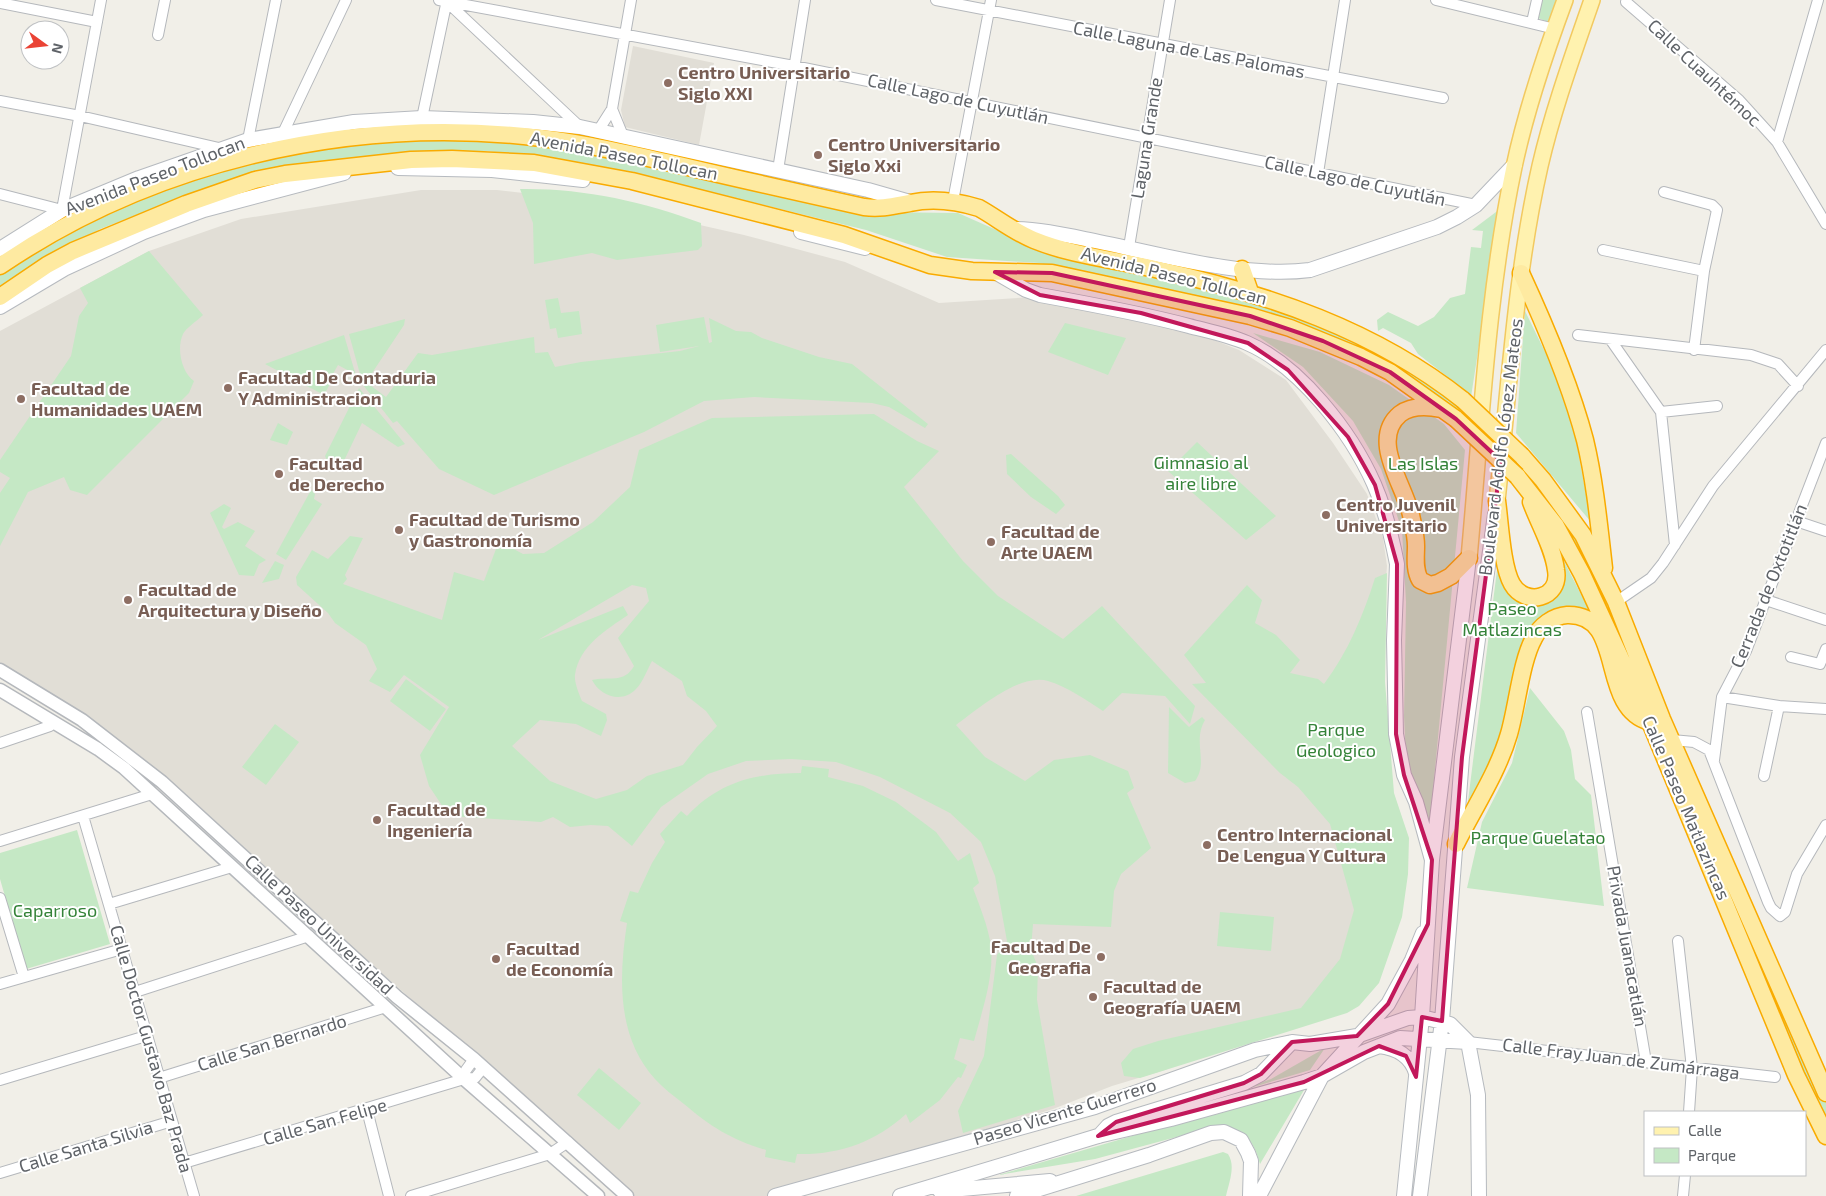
<svg xmlns="http://www.w3.org/2000/svg" width="1826" height="1196" viewBox="0 0 1826 1196" font-family="'Exo 2',sans-serif">
<rect width="100%" height="100%" fill="#f1efe8"/>
<!-- education -->
<path fill="#e1ded6" d="M633 46 714 63 699 145 625 127 621 110Z
M421 190H497L594 201 744 235 845 262 939 303 1033 297 1204 336 1239 350 1286 380 1333 443 1367 494 1383 538 1387 566 1357 992 1165 1070 1112 1086 1053 1109 770 1196H635L378 970 188 796 70 706 0 664V331L149 251 241 219Z"/>
<!-- green -->
<path fill="#c5e8c5" fill-rule="evenodd" d="M1542 0H1556L1548 22 1538 18Z
M489 138 590 153 876 212 958 213 1037 248 1250 297 1384 354 1456 401 1508 450 1569 524 1645 686 1826 1100V1122L1562 522 1407 376 1342 340 1267 315 1039 263 947 257 866 230 674 183 585 164 487 151 394 154 312 162 212 186 100 229 0 287V272C85 214 185 176 286 155 314 149 343 143 372 141 410 138 450 139 489 138Z
M520 189C582 188 642 201 701 223L702 246 698 250 617 260 592 253 534 264 533 223Z
M1500 209 1471 397 1459 391 1449 378 1418 354 1411 343 1383 328 1378 331 1377 320 1388 312 1418 326 1434 317 1450 298 1465 294 1471 247 1481 248 1483 231 1472 230Z
M149 251 203 315C197 321 186 328 183 334 176 349 182 373 194 381L189 393 87 495 70 490 64 477 28 492 0 546V493L10 478 0 472V460L71 356 79 316 88 303 80 288Z
M558 298 561 313 579 311 582 334 558 338 556 328 550 329 545 300Z
M1525 311 1552 366 1575 435 1591 522 1516 433Z
M704 317 709 343 712 342 709 318 736 331 751 332 762 338 819 357 852 364 928 424 925 428 889 407 872 403 754 397 704 401 644 432 494 495 439 469 397 421 393 423 363 385 349 334 405 319 404 325 366 382 386 397 418 353 432 355 534 337 535 353 548 352 555 367 581 362 680 351 699 346 660 352 656 325Z
M1065 323 1126 338 1108 375 1048 352Z
M1253 333 1320 352 1389 385 1444 424 1465 450 1430 823 1406 760 1404 716 1406 602 1402 530 1381 469 1353 421 1303 367Z
M344 335 359 386 349 381 353 373 338 365 329 381 331 382 324 395 265 364Z
M359 388 405 444 398 447 362 423 341 467 328 463 325 456Z
M874 414 917 441 939 451 904 487 963 561 998 596 1063 639 1102 606 1195 706 1190 724 1165 696 1122 693 1103 711C1086 700 1068 687 1048 681 1019 673 978 709 956 725L985 757 1025 781 1054 760 1090 755 1128 771 1134 788 1127 793 1151 848 1121 874 1114 891 1111 927 1033 924 1031 950 1038 967 1037 1000 1055 1105 963 1133 958 1111 984 1056 997 955 1007 941 995 876 981 842 950 813 880 777 836 762 791 759 746 761 708 774 661 807 632 846 608 826 591 825 570 827 553 817 541 822 449 816 429 786 420 755 449 707 404 675 390 692 369 681 377 669 366 645 335 623 328 613 297 585 296 577 312 550 328 559 350 536 363 538 345 575 347 579 343 584 442 620 454 572 484 581 499 541 523 554 544 553 593 522 630 487 639 450 712 418ZM632 585 646 588 649 601 618 638 634 666C624 684 608 676 592 680 600 696 622 704 636 689 643 682 647 670 652 661L682 681 687 696 706 711 717 726 697 747 683 765 647 776 627 790 596 799 550 781 512 746 540 720 576 724 601 736 607 720 606 714 582 701C579 694 574 682 575 675 579 646 606 630 628 615L623 606 538 640Z
M278 423 293 432 287 445 270 440Z
M1197 442 1276 516 1246 540 1168 471Z
M1011 454 1058 496 1065 505 1056 514 1031 497 1007 474 1006 455Z
M311 490 315 494 314 499 322 504 286 560 276 554Z
M224 504 231 508 222 527 224 529 238 522 255 531 245 546 266 560 259 564 254 576 239 575 210 513Z
M1546 526 1592 616 1553 611 1500 739 1467 809 1499 554 1503 579 1553 598Z
M275 561 284 565 279 579 262 583Z
M1387 573 1385 682 1394 793 1409 838 1408 874 1402 917 1379 983 1359 1006 1347 1013 1140 1078 1124 1076 1121 1063 1133 1049 1158 1041 1301 1008 1340 959 1354 910 1330 824 1298 787 1280 773 1192 684 1206 683 1184 655 1247 585 1262 600 1255 623 1276 635 1300 660 1290 673 1318 679 1324 684C1348 652 1363 616 1375 578Z
M406 679 446 709 430 731 390 701Z
M1530 688 1564 731 1571 750 1575 779 1591 795 1604 906 1467 888 1482 822 1512 763Z
M1169 707 1189 727 1202 717 1205 720C1192 742 1209 762 1195 781L1185 783 1168 773Z
M275 724 299 742 266 785 242 767Z
M802 766 829 769 828 777 863 786 896 802 936 832 958 861 970 853 979 883 973 888C980 907 988 926 991 946 994 978 982 1011 974 1041L960 1038 954 1059 967 1065 961 1078 958 1077 940 1100 910 1123 906 1114C875 1142 840 1155 797 1154L795 1163 765 1157 766 1150C732 1140 711 1127 684 1104 674 1096 663 1088 655 1079 616 1036 619 976 627 923L620 921 630 891 638 893 652 863 665 842 660 834 681 811 687 816C719 782 755 773 801 773Z
M77 830 110 944 26 969 0 879V853Z
M1220 912 1274 917 1271 951 1217 946Z
M1325 1048 1310 1070 1220 1097 1271 1079Z
M599 1068 641 1103 619 1130 577 1095Z
M1307 1085 1260 1164C1254 1141 1245 1130 1221 1125L1095 1159 998 1175Z
M1223 1152 1228 1154C1236 1166 1229 1182 1226 1196H1076Z"/>
<g fill="none" stroke-linecap="round" stroke-linejoin="round">
<!-- minor casing -->
<g stroke="#b5b8bc" stroke-width="12">
<path id="minor" d="M439 0 794 66 1476 205
M936 0 1443 98
M1436 0 1555 29
M446 1 580 127
M1626 2 1739 100 1777 142 1826 224
M0 3 97 22
M1532 22 1537 0
M158 35 165 0
M0 101 80 116 219 148
M612 109 623 136
M422 118 447 0
M598 131 612 109 631 0
M283 133 346 0
M248 140 276 0
M1777 142 1818 0
M778 170 805 0
M1318 173 1345 0
M1664 192 1712 205 1717 210 1704 271 1694 350
M0 194 62 210 101 0
M953 201 991 0
M1129 247 1170 0
M1603 250 1704 271
M1578 335 1751 355 1778 364 1798 386
M1610 339 1661 412 1675 545
M1661 412 1717 406
M1796 521 1826 531
M1766 600 1826 620
M1616 602 1651 578 1663 563 1713 486 1826 350
M1791 657 1820 664 1826 649
M1722 697 1779 706 1826 709
M1587 712 1646 1062
M1672 740 1694 742 1709 750 1768 902 1771 908 1780 916 1785 912 1797 874 1826 825
M0 743 50 726
M1714 760 1722 697 1746 651 1826 443
M1764 776 1779 706
M83 816 194 1196
M0 841 152 794
M0 898 24 977
M109 904 232 867
M1678 941 1692 1068 1689 1112
M0 984 122 949
M135 992 309 936
M1468 1042 1775 1077
M159 1078 386 1007
M464 1079 466 1070 474 1059
M0 1080 146 1036
M367 1110 389 1196
M184 1163 464 1079 475 1078 483 1068
M0 1173 172 1121
M411 1196 550 1154 568 1142
M1683 1196 1685 1175"/>
</g>
<!-- tertiary casing -->
<g stroke="#b5b8bc" stroke-width="15">
<path id="tertiary" d="M0 670 82 720 162 782 397 997 474 1059 627 1196
M0 690 98 749 124 768 464 1079 598 1196"/>
</g>
<!-- secondary casing -->
<g stroke="#b6babf" stroke-width="16">
<path id="secondary" d="M398 168 492 170 583 180
M1013 229C1037 229 1061 234 1085 239 1153 252 1242 279 1310 270L1437 227 1457 217 1476 205 1515 164
M801 232 865 248
M0 249 62 210 139 178 248 140 354 122 422 118 533 122 580 127 868 190 910 202
M995 272 1026 290 1040 295C1090 304 1140 313 1189 326 1208 331 1228 335 1247 343 1300 366 1351 432 1374 484 1385 509 1392 538 1397 564L1394 640 1396 734 1404 775 1416 802 1432 860
M0 307 64 269 144 232 204 210 344 173
M1379 1046C1396 1048 1411 1056 1416 1073
M1099 1136 1108 1126 1116 1122 1244 1083 1261 1074 1292 1042
M940 1191 1050 1181
M775 1196 1095 1107 1255 1050 1292 1042 1310 1044 1357 1036 1408 1018 1422 1017 1450 1024 1468 1042 1478 1095 1479 1196
M900 1196 1098 1136 1171 1119 1304 1082 1322 1076 1364 1052 1400 1038 1468 1042
M1017 1196 1149 1155 1211 1133 1224 1132 1241 1140 1248 1153 1251 1161 1250 1196
M1259 1196 1322 1076 1388 1004 1412 960 1423 933
M1404 1196 1422 1017 1432 860 1469 558
M1420 1196 1442 1021 1462 757 1495 514"/>
</g>
<!-- primary casing -->
<g stroke="#f2c960" stroke-width="18">
<path id="primary" d="M1497 501C1509 390 1515 276 1540 166 1553 110 1573 55 1592 0
M1469 558C1481 428 1487 295 1514 167 1526 110 1545 54 1565 0"/>
</g>
<!-- trunk casing -->
<g stroke="#f9ab00" stroke-width="19">
<path id="trunk" d="M0 266C151 163 342 118 524 136 575 141 625 153 675 164 738 179 801 193 864 207 881 209 893 206 910 203 933 198 956 201 979 208 997 218 1014 232 1034 240 1073 256 1118 260 1159 270 1268 294 1375 330 1463 400
M1242 269 1250 292
M1521 273C1546 327 1570 383 1585 440 1595 482 1599 525 1604 568
M0 297 47 265 73 251 186 204 255 180 285 174 411 160 452 159 534 163 632 181 844 235 930 265 972 271 1052 273 1250 316 1290 328 1361 357 1390 372 1456 419
M1441 409C1427 406 1412 405 1400 414 1369 440 1405 486 1411 515 1413 525 1416 535 1416 546 1416 557 1414 569 1420 580L1430 585 1438 583 1451 576 1469 558
M1522 456 1543 480 1583 535 1616 602 1662 719 1826 1093
M1517 476 1556 526 1582 574 1650 722 1796 1075 1826 1136
M1497 501C1500 522 1502 567 1512 584 1525 607 1561 599 1556 570 1553 547 1539 524 1531 502
M1456 844C1474 808 1498 772 1509 734 1517 707 1521 661 1534 638 1540 626 1553 616 1567 615 1627 613 1597 708 1650 722"/>
</g>
<!-- minor -->
<use href="#minor" stroke="#fff" stroke-width="10"/>
<!-- tertiary -->
<use href="#tertiary" stroke="#fff" stroke-width="12"/>
<!-- secondary -->
<use href="#secondary" stroke="#fff" stroke-width="14"/>
<!-- primary -->
<use href="#primary" stroke="#fff2af" stroke-width="15"/>
<!-- trunk -->
<use href="#trunk" stroke="#feeaa1" stroke-width="16"/>
<!-- trunk-bridge casing -->
<g stroke="#f9ab00" stroke-width="19" stroke-linecap="butt">
<path id="trunk-bridge" d="M1463 400 1522 456
M1456 419 1517 476"/>
</g>
<!-- trunk-bridge -->
<use href="#trunk-bridge" stroke="#feeaa1" stroke-width="16"/>
</g>
<!-- marked area -->
<path fill="#c2185b" fill-opacity="0.2" stroke="#c2185b" stroke-width="4" stroke-linejoin="round" d="M995 272 1052 273 1250 316 1323 341 1390 372 1456 419 1501 461 1462 757 1442 1021 1422 1017 1416 1077 1406 1056 1379 1046 1304 1082 1098 1136 1116 1122 1244 1083 1261 1074 1292 1042 1357 1036 1388 1004 1428 924 1432 860 1404 775 1396 734 1397 564 1375 485 1348 437 1288 370 1248 343 1141 313 1040 295Z"/>
<!-- markers -->
<g fill="#8d6e63" stroke="#fff" stroke-width="2">
<circle cx="668" cy="83" r="5"/>
<circle cx="818" cy="155" r="5"/>
<circle cx="228" cy="388" r="5"/>
<circle cx="21" cy="399" r="5"/>
<circle cx="279" cy="474" r="5"/>
<circle cx="1326" cy="515" r="5"/>
<circle cx="399" cy="530" r="5"/>
<circle cx="991" cy="542" r="5"/>
<circle cx="128" cy="600" r="5"/>
<circle cx="377" cy="820" r="5"/>
<circle cx="1207" cy="845" r="5"/>
<circle cx="1101" cy="957" r="5"/>
<circle cx="496" cy="959" r="5"/>
<circle cx="1093" cy="997" r="5"/>
</g>
<g text-anchor="middle" stroke-width="4" stroke-linejoin="round" paint-order="stroke">
<!-- street labels -->
<g font-size="18" fill="#5f6368" stroke="#fff">
<text transform="translate(1189 50) rotate(11)" y="6">Calle Laguna de Las Palomas</text>
<text transform="translate(1704 73) rotate(43)" y="6">Calle Cuauhtémoc</text>
<text transform="translate(958 99) rotate(12)" y="6">Calle Lago de Cuyutlán</text>
<text transform="translate(1147 138) rotate(-81)" y="6">Laguna Grande</text>
<text transform="translate(624 156) rotate(11)" y="6">Avenida Paseo Tollocan</text>
<text transform="translate(155 176) rotate(-21)" y="6">Avenida Paseo Tollocan</text>
<text transform="translate(1355 181) rotate(12)" y="6">Calle Lago de Cuyutlán</text>
<text transform="translate(1174 276) rotate(14)" y="6">Avenida Paseo Tollocan</text>
<text transform="translate(1501 447) rotate(-83)" y="6">Boulevard Adolfo López Mateos</text>
<text transform="translate(1769 586) rotate(-68)" y="6">Cerrada de Oxtotitlán</text>
<text transform="translate(1686 808) rotate(67)" y="6">Calle Paseo Matlazincas</text>
<text transform="translate(319 925) rotate(43)" y="6">Calle Paseo Universidad</text>
<text transform="translate(1627 946) rotate(80)" y="6">Privada Juanacatlán</text>
<text transform="translate(272 1043) rotate(-17)" y="6">Calle San Bernardo</text>
<text transform="translate(151 1049) rotate(74)" y="6">Calle Doctor Gustavo Baz Prada</text>
<text transform="translate(1621 1059) rotate(7)" y="6">Calle Fray Juan de Zumárraga</text>
<text transform="translate(1065 1112) rotate(-17)" y="6">Paseo Vicente Guerrero</text>
<text transform="translate(325 1122) rotate(-16)" y="6">Calle San Felipe</text>
<text transform="translate(86 1147) rotate(-17)" y="6">Calle Santa Silvia</text>
</g>
<!-- education labels -->
<g font-size="18" font-weight="bold" fill="#785e54" stroke="#fff" text-anchor="start">
<text x="678" y="79">Centro Universitario<tspan x="678" dy="21">Siglo XXI</tspan></text>
<text x="828" y="151">Centro Universitario<tspan x="828" dy="21">Siglo Xxi</tspan></text>
<text x="238" y="384">Facultad De Contaduria<tspan x="238" dy="21">Y Administracion</tspan></text>
<text x="31" y="395">Facultad de<tspan x="31" dy="21">Humanidades UAEM</tspan></text>
<text x="289" y="470">Facultad<tspan x="289" dy="21">de Derecho</tspan></text>
<text x="1336" y="511">Centro Juvenil<tspan x="1336" dy="21">Universitario</tspan></text>
<text x="409" y="526">Facultad de Turismo<tspan x="409" dy="21">y Gastronomía</tspan></text>
<text x="1001" y="538">Facultad de<tspan x="1001" dy="21">Arte UAEM</tspan></text>
<text x="138" y="596">Facultad de<tspan x="138" dy="21">Arquitectura y Diseño</tspan></text>
<text x="387" y="816">Facultad de<tspan x="387" dy="21">Ingeniería</tspan></text>
<text x="1217" y="841">Centro Internacional<tspan x="1217" dy="21">De Lengua Y Cultura</tspan></text>
<text x="1091" y="953" text-anchor="end">Facultad De<tspan x="1091" dy="21">Geografia</tspan></text>
<text x="506" y="955">Facultad<tspan x="506" dy="21">de Economía</tspan></text>
<text x="1103" y="993">Facultad de<tspan x="1103" dy="21">Geografía UAEM</tspan></text>
</g>
<!-- park labels -->
<g font-size="18" fill="#348238" stroke="#fff">
<text x="1201" y="469">Gimnasio al<tspan x="1201" dy="21">aire libre</tspan></text>
<text x="1423" y="470">Las Islas</text>
<text x="1512" y="615">Paseo<tspan x="1512" dy="21">Matlazincas</tspan></text>
<text x="1336" y="736">Parque<tspan x="1336" dy="21">Geologico</tspan></text>
<text x="1538" y="844">Parque Guelatao</text>
<text x="55" y="917">Caparroso</text>
</g>
</g>
<!-- legend -->
<rect x="1644" y="1111" width="162" height="65" fill="#ffffff" stroke="#bfc1c3"/>
<rect x="1654" y="1127" width="25" height="8" fill="#fff2af" stroke="#bfc1c3"/>
<text x="1688" y="1136" font-size="15" fill="#5f6368">Calle</text>
<rect x="1654" y="1148" width="25" height="15" fill="#c5e8c5" stroke="#bfc1c3"/>
<text x="1688" y="1161" font-size="15" fill="#5f6368">Parque</text>
<!-- north arrow -->
<g transform="translate(45 45) rotate(105)"><circle r="24" fill="#ffffff" stroke="#bfc1c3"/>
<path d="M0-4L9 19L0 12L-9 19Z" fill="#ea4335"/>
<text y="-8" font-size="14" font-weight="bold" text-anchor="middle" fill="#5f6368">N</text>
</g>
</svg>
